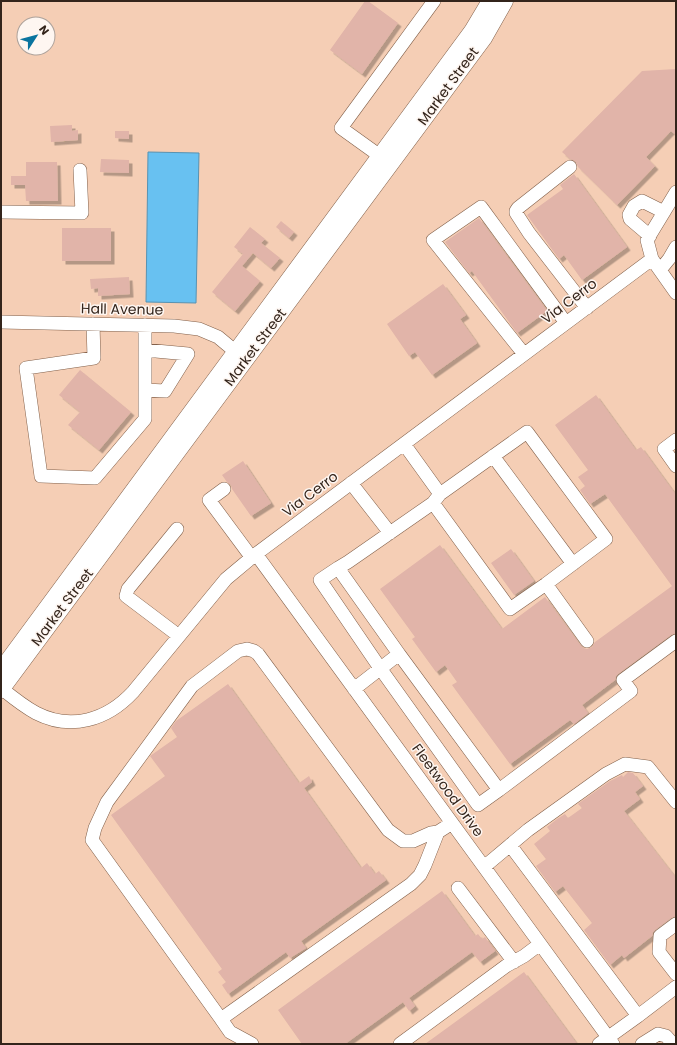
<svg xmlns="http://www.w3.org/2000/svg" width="677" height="1045" viewBox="0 0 677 1045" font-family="Poppins,sans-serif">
<defs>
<filter id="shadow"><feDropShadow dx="3.5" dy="3.5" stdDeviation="0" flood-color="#0004"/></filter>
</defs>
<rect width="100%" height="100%" fill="#f5ceb5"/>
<!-- water -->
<path fill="#68c1f1" stroke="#5892b1" d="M148 152 199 153 196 303 146 302Z"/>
<!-- building -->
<path fill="#e1b4a9" filter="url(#shadow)" d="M365 1H368L398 23 362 74 330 50Z
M676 69V135L671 131 646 157 655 166 617 205 578 167 576 162 573 160 570 159 562 152 642 71Z
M72 125V131L78 130V140L51 142 50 126Z
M115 131H129V139L115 138Z
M101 159 129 160V173L100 172Z
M26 162H57L58 201H26L25 185H11V176H26Z
M574 174 627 247 582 280 564 255 559 259 527 215 563 189 560 185Z
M479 218 547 311 517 333 472 271 469 273 445 242Z
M281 221 294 232 289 238 276 227Z
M250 227 265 239 261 243 280 258 271 268 253 253 242 266 260 281 235 311 212 292 243 254 234 247Z
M62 228H111V261H62Z
M129 277 130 294 98 296V288L91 289 90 279Z
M443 284 466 315 460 319 477 343 432 375 415 352 409 356 387 324Z
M80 370 131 412 99 450 68 425 80 412 59 395Z
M596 395 636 450 641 447 676 495V633L671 635 618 674 616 676 615 680 582 705 588 713 574 724 570 720 510 764 452 685 457 682 445 665 436 672 412 639 415 637 380 589 440 545 502 629 545 597 581 646 583 648 587 649 592 647 595 642 672 586 605 494 590 504 580 490 585 486 578 477 588 470 555 425Z
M243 461 271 503 251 516 232 489 231 485 227 482 222 475Z
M511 549 534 581 514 595 491 563Z
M228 684 299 783 309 776 312 782 304 788 361 868 367 863 375 874 379 871 386 880 301 941 306 948 290 958 286 952 228 994 222 985 226 982 218 972 222 969 111 815 165 776 150 756 177 737 171 728 176 721Z
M628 772 633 773 643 786 635 792 640 799 624 811 676 878V916L671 918 655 930 653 932 652 936 624 958 622 955 610 965 584 930 592 923 563 886 555 892 536 866 546 859 534 844 550 831 547 827 557 819 565 814 568 818 582 808 578 804 579 803 610 781 622 775 623 777Z
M442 891 475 936 478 934 482 939 485 937 495 951 480 962 472 952 409 998 415 1006 409 1011 403 1002 345 1044H302L278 1010Z
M524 972 577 1044H425Z"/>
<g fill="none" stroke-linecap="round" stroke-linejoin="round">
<!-- minor casing -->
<g stroke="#82604a" stroke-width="14">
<path id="minor" d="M380 156 341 128 434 1
M570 167 518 208 516 211V213L529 233 587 308
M676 192 647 240 652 259 676 293
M1 212 82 213 80 170
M650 236 630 219 629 215 634 206 642 201 664 212
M660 270 669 259 676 247
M1 322 174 326 199 329 218 337 242 357
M93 324 94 358 26 368 41 476 95 478 145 419V325
M145 350 188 354 165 391 145 390
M524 354 433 240 481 207 566 323
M676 440 664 449 676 466
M493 456 573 564
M351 483 390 533
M224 489 209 500 252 558
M440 494 527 432 606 539 546 584
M433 503 510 609 546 584 587 641
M177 529 128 589 126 596 179 636
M256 554 613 1044
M338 568 348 562 433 503 440 494 404 444
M1 688C12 697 23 706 36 713 71 731 107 720 133 692L226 579 256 554 652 259
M354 689 399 654 338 568 320 580 380 668 478 805 499 790 399 654
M499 790 631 691 623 680 676 641
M438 832 425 865 420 875 411 884 221 1019 92 840 95 828 107 802 192 686 238 651 247 649 254 651 258 654 388 830 403 841H413L431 833 438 832 452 823
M510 845 638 1016
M484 867 528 830 606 774 625 764 648 767 676 802
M458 888 514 962
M676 924 660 936 659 952 676 974
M221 1019 230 1032 252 1044
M400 1044 506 966 524 956 540 944
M599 1044 638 1016 676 987
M642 1044 658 1034 666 1036 673 1044"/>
</g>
<!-- major casing -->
<g stroke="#82604a" stroke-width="17">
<path id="major" d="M1 670 472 31 490 1
M1 690 484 38 505 1"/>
</g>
<!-- minor -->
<use href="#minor" stroke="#fff" stroke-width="13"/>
<!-- major -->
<use href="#major" stroke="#fff" stroke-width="16"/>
</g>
<g text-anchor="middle" stroke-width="3" stroke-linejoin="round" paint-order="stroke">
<!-- street labels -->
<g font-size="14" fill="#33241b" stroke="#fef6f1">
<text transform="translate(448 86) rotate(-54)" y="5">Market Street</text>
<text transform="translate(569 301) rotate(-37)" y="5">Via Cerro</text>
<text transform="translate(122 309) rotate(1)" y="5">Hall Avenue</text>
<text transform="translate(255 347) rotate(-53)" y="5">Market Street</text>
<text transform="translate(310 494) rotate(-37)" y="5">Via Cerro</text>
<text transform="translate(62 607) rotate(-53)" y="5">Market Street</text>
<text transform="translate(448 790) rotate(54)" y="5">Fleetwood Drive</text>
</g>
</g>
<!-- border -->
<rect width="677" height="1045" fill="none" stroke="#33241b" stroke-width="4"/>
<!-- north arrow -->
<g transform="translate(36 36) rotate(54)"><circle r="19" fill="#fef6f1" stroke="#ada29b"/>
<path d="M0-3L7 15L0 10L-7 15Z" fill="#0a749f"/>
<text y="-6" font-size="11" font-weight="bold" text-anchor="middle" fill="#33241b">N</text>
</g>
</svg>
